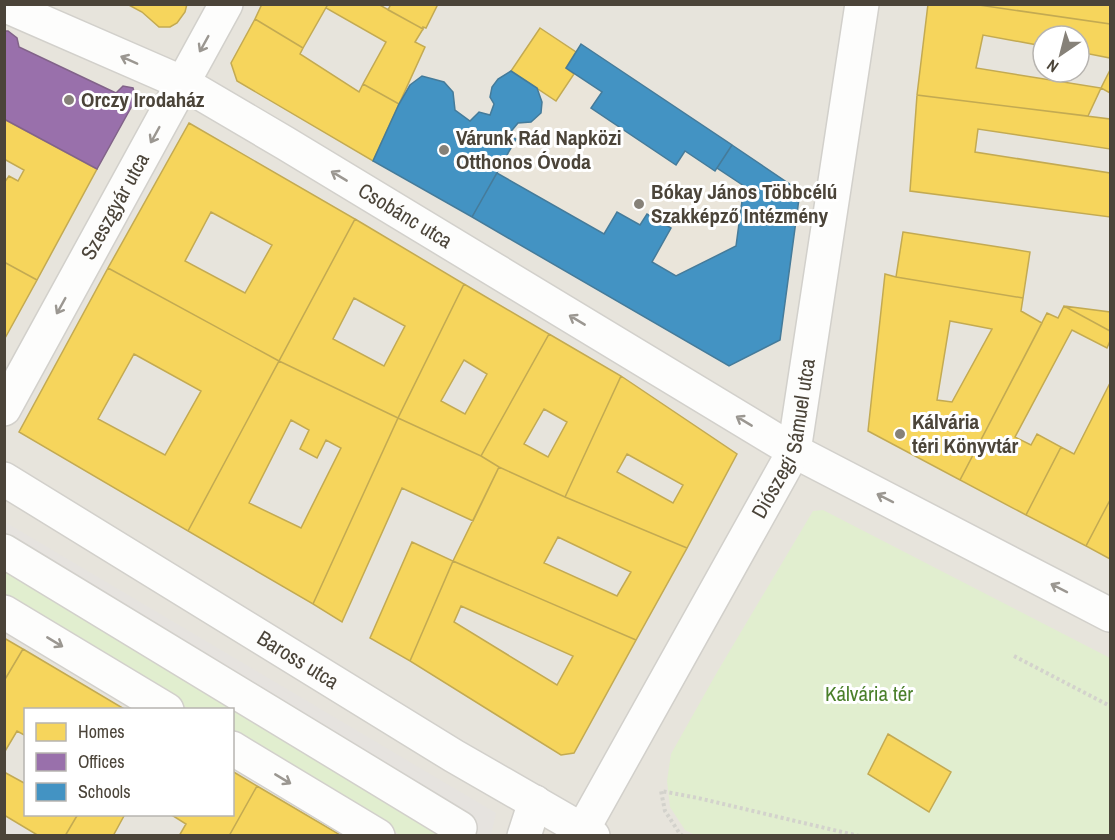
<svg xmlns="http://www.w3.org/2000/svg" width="1115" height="840" viewBox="0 0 1115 840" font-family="'Archivo Narrow',sans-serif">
<rect width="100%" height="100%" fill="#f4f2ee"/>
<!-- residential -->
<path fill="#e7e4dc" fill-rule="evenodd" d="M5 5H1110V835H5ZM1043 36H1079V72H1043ZM26 710H232V814H26Z"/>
<!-- education -->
<path fill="#eae5da" d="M581 44 800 191 780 340 729 366 472 217 516 139 541 113 556 101 574 74 566 68Z"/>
<!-- green -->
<path fill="#e1eecf" d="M823 510 1110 658V835H695L685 830 670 807 667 781 671 754 716 674 813 511Z
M4 570 446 835H400L233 735 232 710 189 709 5 599Z"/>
<!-- parking -->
<path fill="#e6e3df" d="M5 522 496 813 491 835H446L5 570Z
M5 815 39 835H5Z"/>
<!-- homes -->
<path fill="#f6d55c" stroke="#c3aa52" stroke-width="1.5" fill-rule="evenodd" d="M127 4H187L185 12 177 23 170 27H159L142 12Z
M262 4H328L303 48 255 19Z
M328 4H378L423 29 415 42 425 47 399 104 363 84 386 42 326 8Z
M391 4H438L426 28 423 27V29L388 10Z
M928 4H972L1110 24V58L1079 52V36H1043V46L983 35 976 68 1101 88 1088 116 917 95Z
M972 4H1110V24Z
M255 19 303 48 300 54 359 92 363 84 399 104 373 161 237 81 231 63Z
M540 28 576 52 566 68 574 74 556 101 511 71Z
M1110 70V93L1101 88Z
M917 95 1110 119V149L978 129 975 152 1110 173V217L910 191Z
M4 119 97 169 37 280 4 262V183L9 176 18 181 24 170 4 159Z
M189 123 355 219 279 361 108 268ZM211 212 272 245 245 293 185 261Z
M355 219 464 284 398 418 279 361ZM354 298 405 326 384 366 333 339Z
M903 232 1030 252 1023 298 896 277Z
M4 262 37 280 4 340Z
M108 268 279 361 188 531 19 432ZM134 354 201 391 165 455 98 419Z
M885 274 896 277 1023 298 1021 311 1042 323 960 480 868 431ZM950 321 992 329 952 402 937 400Z
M464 284 549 334 481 456 398 418ZM464 360 487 374 465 414 441 401Z
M1064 306 1110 331V341L1107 348 1072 330 1015 437 1031 445 1037 434 1061 447 1026 515 960 480 1047 313 1058 318Z
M1064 306 1110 312V331Z
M549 334 621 376 565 497 499 467 481 456ZM544 409 567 422 548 457 524 444Z
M279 361 398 418 313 604 188 531ZM291 420 309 430 300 449 317 458 326 440 341 448 301 528 249 503Z
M621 376 737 454 687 548 565 497ZM627 454 683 485 673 503 617 472Z
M1110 383V500L1086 546 1026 515 1061 447 1074 454Z
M398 418 481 456 499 467 473 521 402 488 342 622 313 604Z
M499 467 565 497 687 548 636 640 453 561ZM558 537 631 572 617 596 544 563Z
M1110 500V559L1086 546Z
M412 542 453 561 410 661 370 638Z
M453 561 636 640 574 753 561 755 410 661ZM461 606 573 656 557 685 454 622Z
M4 638 23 649 4 681Z
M23 649 126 710H26V736L17 731 4 753V681Z
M888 734 951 772 929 812 868 774Z
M232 771 257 786 229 836H179L186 824 170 814H232Z
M4 772 26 784V814H78L65 836H39L4 815Z
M257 786 342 836H229Z
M78 814H125L113 836H65Z"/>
<!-- offices -->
<path fill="#9970ab" stroke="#826389" stroke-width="1.5" d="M4 31H8L17 38 19 47 116 93 123 86 133 88 135 96 133 104 97 169 4 119Z"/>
<!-- schools -->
<path fill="#4393c3" stroke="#457b9a" stroke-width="1.5" d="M581 44 732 145 715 171 685 151 676 165 591 108 602 92 566 68Z
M511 71 537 88 542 102 541 113 531 122 518 123 508 135 516 139 472 217 373 161 399 104 410 85 422 76 444 82 453 92 455 110 470 121 479 112 490 115 494 104 490 97 492 87 498 79Z
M732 145 800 191 780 340 729 366 472 217 497 173 604 234 617 212 640 225 647 214 671 228 652 262 676 276 736 246 744 186 717 168Z"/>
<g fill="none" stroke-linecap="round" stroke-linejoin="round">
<!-- minor casing -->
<g stroke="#d2d0cb" stroke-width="36">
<g id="minor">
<path id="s1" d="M4 5 183 83 285 143 794 451 1110 615"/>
<path id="s2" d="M4 409 226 4"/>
<path id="s3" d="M4 479 454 756 593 836"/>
<path d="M4 551 460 828"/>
<path d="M4 612 167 710"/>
<path d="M232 748 378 836"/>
<path id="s4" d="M583 829 794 451 862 4"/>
<path d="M524 836 535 802"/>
</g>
</g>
<!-- path -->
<path stroke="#d3d2cc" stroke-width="4" stroke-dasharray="3 3" stroke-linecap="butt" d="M1014 656 1110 706
M683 836 680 834 665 811 661 791 698 798 859 836"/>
<!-- minor -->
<use href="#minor" stroke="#fdfdfc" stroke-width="33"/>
</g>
<!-- one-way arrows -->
<defs><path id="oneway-shaft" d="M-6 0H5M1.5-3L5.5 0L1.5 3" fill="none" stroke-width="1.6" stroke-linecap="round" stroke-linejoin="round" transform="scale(1.5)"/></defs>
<g stroke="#9b9791">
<use href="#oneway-shaft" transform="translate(204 44) rotate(119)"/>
<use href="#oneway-shaft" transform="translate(129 60) rotate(-156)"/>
<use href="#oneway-shaft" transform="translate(155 135) rotate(119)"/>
<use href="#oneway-shaft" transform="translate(339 176) rotate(-149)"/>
<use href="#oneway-shaft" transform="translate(61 306) rotate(119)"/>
<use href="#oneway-shaft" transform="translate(577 320) rotate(-149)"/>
<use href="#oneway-shaft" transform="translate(744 421) rotate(-149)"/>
<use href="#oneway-shaft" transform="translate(885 498) rotate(-153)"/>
<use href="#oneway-shaft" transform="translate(1059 588) rotate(-153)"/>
<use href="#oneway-shaft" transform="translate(55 642) rotate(31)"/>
<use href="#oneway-shaft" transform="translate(283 779) rotate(31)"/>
</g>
<!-- markers -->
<g fill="#868178" stroke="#fff" stroke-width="2">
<circle cx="69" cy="100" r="6"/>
<circle cx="444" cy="150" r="6"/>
<circle cx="639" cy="204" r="6"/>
<circle cx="900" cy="434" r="6"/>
</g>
<g text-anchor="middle" stroke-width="6" stroke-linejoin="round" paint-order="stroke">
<!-- poi labels -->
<g font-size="21" font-weight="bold" fill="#4b4439" stroke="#fff" text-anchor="start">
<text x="81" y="107">Orczy Irodaház</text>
<text x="456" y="145">Várunk Rád Napközi<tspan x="456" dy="24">Otthonos Óvoda</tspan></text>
<text x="651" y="199">Bókay János Többcélú<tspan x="651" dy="24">Szakképző Intézmény</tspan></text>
<text x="912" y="429">Kálvária<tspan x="912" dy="24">téri Könyvtár</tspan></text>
</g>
<!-- street labels -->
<g font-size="21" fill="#4b4439" stroke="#fff">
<text dy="7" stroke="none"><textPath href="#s2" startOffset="231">Szeszgyár utca</textPath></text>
<text dy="7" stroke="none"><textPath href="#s1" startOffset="454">Csobánc utca</textPath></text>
<text dy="7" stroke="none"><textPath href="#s4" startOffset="442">Diószegi Sámuel utca</textPath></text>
<text dy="7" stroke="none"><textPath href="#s3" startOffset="345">Baross utca</textPath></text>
</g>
<!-- park labels -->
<g font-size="21" fill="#4a7f2a" stroke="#fff">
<text x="869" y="701">Kálvária tér</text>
</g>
</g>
<!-- border -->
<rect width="1115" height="840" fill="none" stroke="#4b4439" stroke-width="12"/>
<!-- legend -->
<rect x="24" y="708" width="210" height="108" fill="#ffffff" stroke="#b7b4b0" stroke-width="1.5"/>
<rect x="36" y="723" width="30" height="18" fill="#f6d55c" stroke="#b7b4b0" stroke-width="1.5"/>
<text x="78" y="738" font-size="18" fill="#4b4439">Homes</text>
<rect x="36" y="753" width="30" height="18" fill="#9970ab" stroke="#b7b4b0" stroke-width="1.5"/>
<text x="78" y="768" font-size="18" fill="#4b4439">Offices</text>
<rect x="36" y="783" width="30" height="18" fill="#4393c3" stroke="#b7b4b0" stroke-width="1.5"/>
<text x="78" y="798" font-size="18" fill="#4b4439">Schools</text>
<!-- north arrow -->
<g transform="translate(1061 54) rotate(215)"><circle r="28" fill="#ffffff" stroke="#b7b4b0" stroke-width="1.5"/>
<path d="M0-4.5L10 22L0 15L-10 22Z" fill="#868178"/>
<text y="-9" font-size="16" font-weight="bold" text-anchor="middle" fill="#4b4439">N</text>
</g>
</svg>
